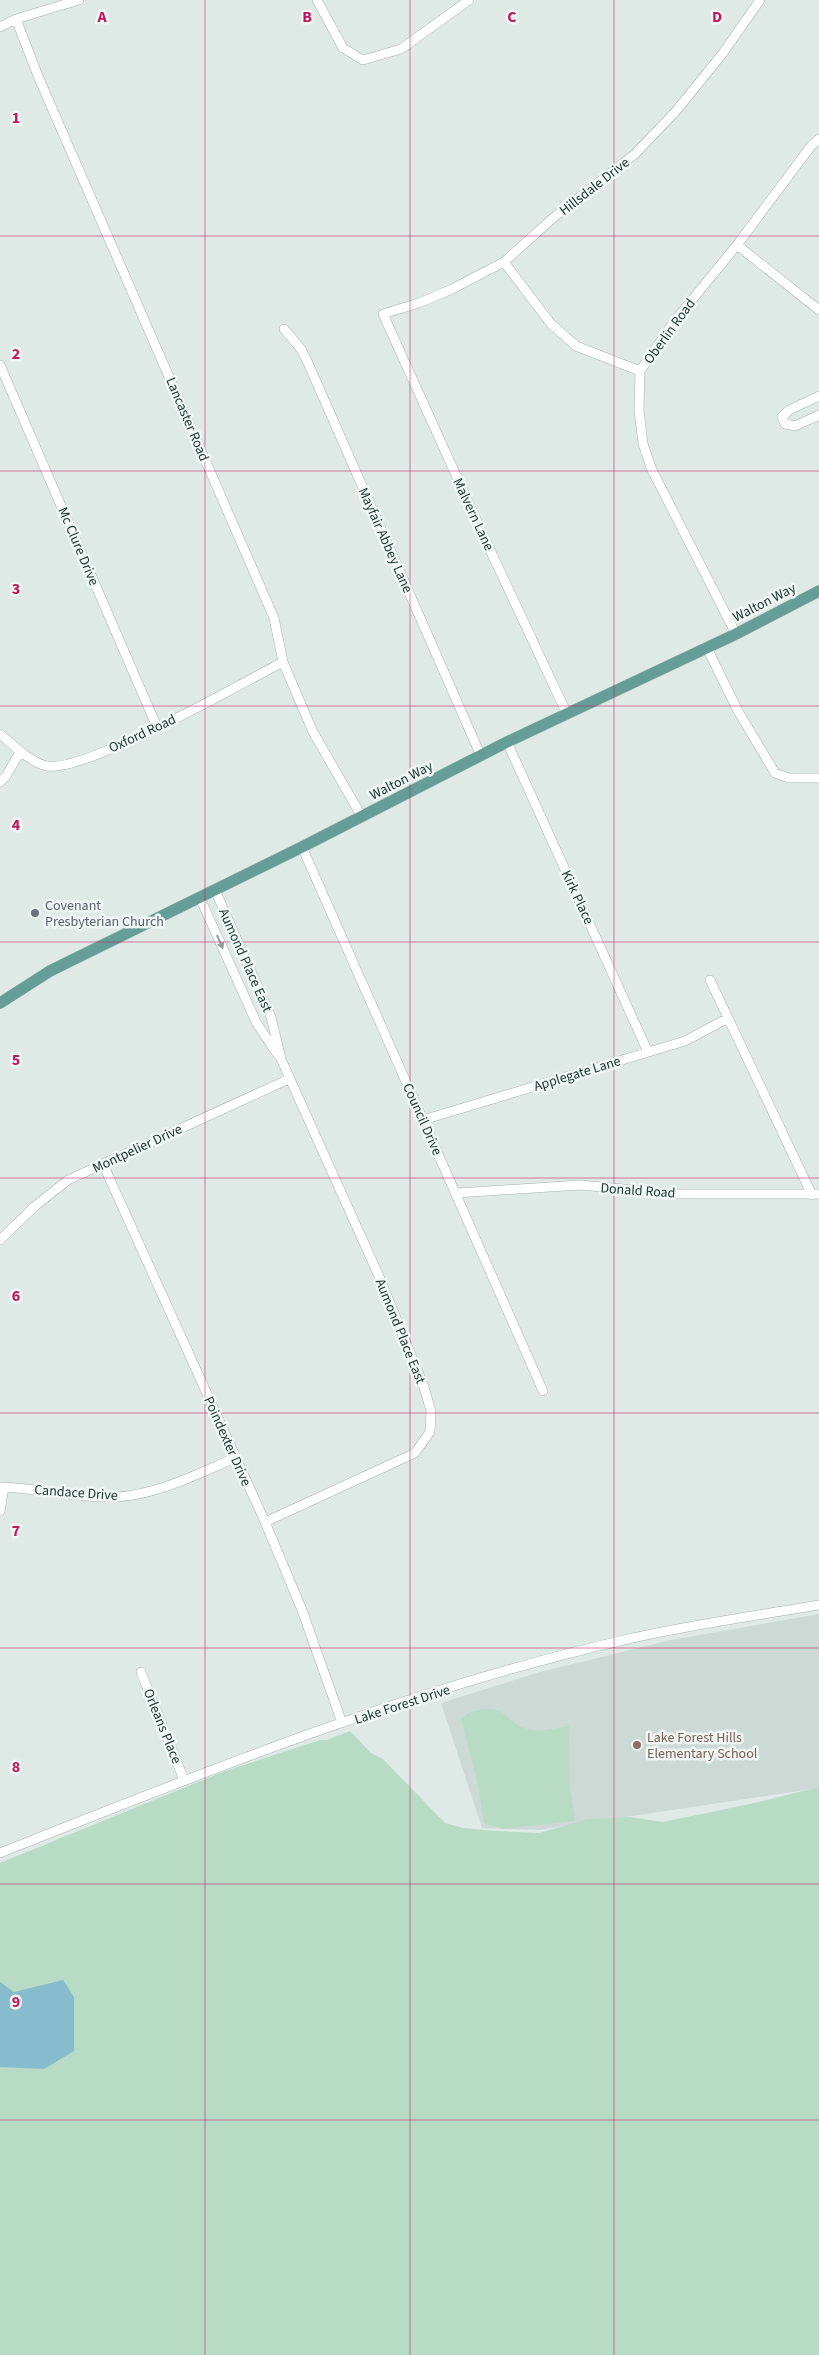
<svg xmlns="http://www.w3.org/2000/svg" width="819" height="2355" viewBox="0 0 819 2355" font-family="'Source Sans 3',sans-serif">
<rect width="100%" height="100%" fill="#dfeae6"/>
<!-- built -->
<path fill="#cdd9d5" d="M819 1614V1788L539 1830 482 1828 441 1703 540 1672 671 1640Z"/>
<!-- green -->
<path fill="#b8dbc5" d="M484 1709C509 1709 504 1719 522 1727 536 1734 554 1728 569 1726L570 1787 575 1821 503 1829 484 1823 478 1785 461 1719 468 1713Z
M350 1731 371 1753 383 1759 445 1823 463 1828 497 1831 539 1833 589 1819 630 1817 663 1822 759 1802 819 1787V2355H0V1863L225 1771 320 1740H327Z"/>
<!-- water -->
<path fill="#87bbce" d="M63 1980 74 1997V2051L44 2069 0 2067V1982L14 1992Z"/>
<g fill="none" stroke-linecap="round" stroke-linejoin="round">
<!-- minor casing -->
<g stroke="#a2b1ad" stroke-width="10">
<path id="minor" d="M317 0 343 48 363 60 401 49 469 0
M16 19 38 76 274 618 283 662 313 732 362 817
M0 27 16 19 79 0
M737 245 819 310
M504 262 551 324 576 346 640 371
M284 329 301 349 308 363 481 756
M0 365 157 727
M819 396 789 410 782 417 785 424 795 426 819 415
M736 634 652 470 643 444 639 410 640 371 673 323 737 245 811 146 819 139
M707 648 738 711 775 773 789 778H819
M567 714 484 537 383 314 419 303 452 289 504 262 553 218 635 154 676 111 723 53 760 0
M0 734C12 744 31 763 47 766 85 773 242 683 283 662
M507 742 648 1052
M0 782 6 776 20 752
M302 847 543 1391
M215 890 271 1017 281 1059 378 1274 424 1387 431 1411 430 1432 415 1453 265 1522
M200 898 257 1024 278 1055
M710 980 812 1195
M423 1120 685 1041 728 1018
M103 1164 265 1522 302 1610 342 1723
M457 1193 580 1185 678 1194H819
M0 1240 35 1206 68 1180 289 1079
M0 1487C38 1488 77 1498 115 1497 157 1495 197 1474 235 1458
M0 1511 4 1487
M141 1672 184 1780
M0 1853C204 1772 409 1689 624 1640 688 1625 754 1616 819 1605"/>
</g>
<!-- major casing -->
<g stroke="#bcc4c2" stroke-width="12">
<path id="major" d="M0 1003 50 971 302 847 507 742 736 634 819 591"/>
</g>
<!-- minor -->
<use href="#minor" stroke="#fff" stroke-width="9"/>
<!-- major -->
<use href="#major" stroke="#649e96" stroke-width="11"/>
</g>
<!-- one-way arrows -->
<defs><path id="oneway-solid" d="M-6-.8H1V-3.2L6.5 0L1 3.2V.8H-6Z" transform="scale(1.25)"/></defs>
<use fill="#909c9a" href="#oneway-solid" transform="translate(220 942) rotate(66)"/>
<!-- grid -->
<path fill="none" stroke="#c2185b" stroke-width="1" stroke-opacity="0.55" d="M205 0V2355M410 0V2355M614 0V2355M0 236H819M0 471H819M0 706H819M0 942H819M0 1178H819M0 1413H819M0 1648H819M0 1884H819M0 2120H819"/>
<!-- markers -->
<circle fill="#6b7280" stroke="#eff6f3" stroke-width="2" cx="35" cy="913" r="5"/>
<circle fill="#8d6e63" stroke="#eff6f3" stroke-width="2" cx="637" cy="1745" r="5"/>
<g text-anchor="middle" stroke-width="5" stroke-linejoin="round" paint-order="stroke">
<!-- street labels -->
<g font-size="14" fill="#203935" stroke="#eff6f3">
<text transform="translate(594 186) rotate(-38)" y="5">Hillsdale Drive</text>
<text transform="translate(669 331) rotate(-54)" y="5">Oberlin Road</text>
<text transform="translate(188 419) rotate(67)" y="5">Lancaster Road</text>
<text transform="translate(474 514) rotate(65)" y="5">Malvern Lane</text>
<text transform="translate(386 540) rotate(66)" y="5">Mayfair Abbey Lane</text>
<text transform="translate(79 546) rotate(67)" y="5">Mc Clure Drive</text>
<text transform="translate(764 602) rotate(-27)" y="5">Walton Way</text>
<text transform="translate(142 733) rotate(-25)" y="5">Oxford Road</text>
<text transform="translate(401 780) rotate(-27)" y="5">Walton Way</text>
<text transform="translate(578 897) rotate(65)" y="5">Kirk Place</text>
<text transform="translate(246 960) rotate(66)" y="5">Aumond Place East</text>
<text transform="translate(577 1073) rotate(-17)" y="5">Applegate Lane</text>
<text transform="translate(423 1119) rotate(66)" y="5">Council Drive</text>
<text transform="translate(137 1148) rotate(-25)" y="5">Montpelier Drive</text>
<text transform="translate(638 1190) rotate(4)" y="5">Donald Road</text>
<text transform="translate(401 1331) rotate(68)" y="5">Aumond Place East</text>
<text transform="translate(228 1441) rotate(66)" y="5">Poindexter Drive</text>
<text transform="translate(76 1492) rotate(4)" y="5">Candace Drive</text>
<text transform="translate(402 1704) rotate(-18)" y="5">Lake Forest Drive</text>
<text transform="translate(163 1726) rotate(68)" y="5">Orleans Place</text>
</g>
<!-- worship labels -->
<g font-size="14" fill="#5b616d" stroke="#eff6f3" text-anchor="start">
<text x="45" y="910">Covenant<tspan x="45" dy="16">Presbyterian Church</tspan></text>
</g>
<!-- education labels -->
<g font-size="14" fill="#785e54" stroke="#eff6f3" text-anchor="start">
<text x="647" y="1742">Lake Forest Hills<tspan x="647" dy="16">Elementary School</tspan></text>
</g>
</g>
<g font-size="16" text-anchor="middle" font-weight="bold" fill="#c2185b" stroke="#eff6f3" stroke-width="5" stroke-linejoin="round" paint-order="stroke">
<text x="102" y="22">A</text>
<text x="307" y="22">B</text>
<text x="512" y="22">C</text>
<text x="717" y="22">D</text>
<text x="16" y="123">1</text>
<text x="16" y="359">2</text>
<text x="16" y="594">3</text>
<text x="16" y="830">4</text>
<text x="16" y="1065">5</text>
<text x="16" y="1301">6</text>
<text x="16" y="1536">7</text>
<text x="16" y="1772">8</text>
<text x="16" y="2007">9</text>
</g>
</svg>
